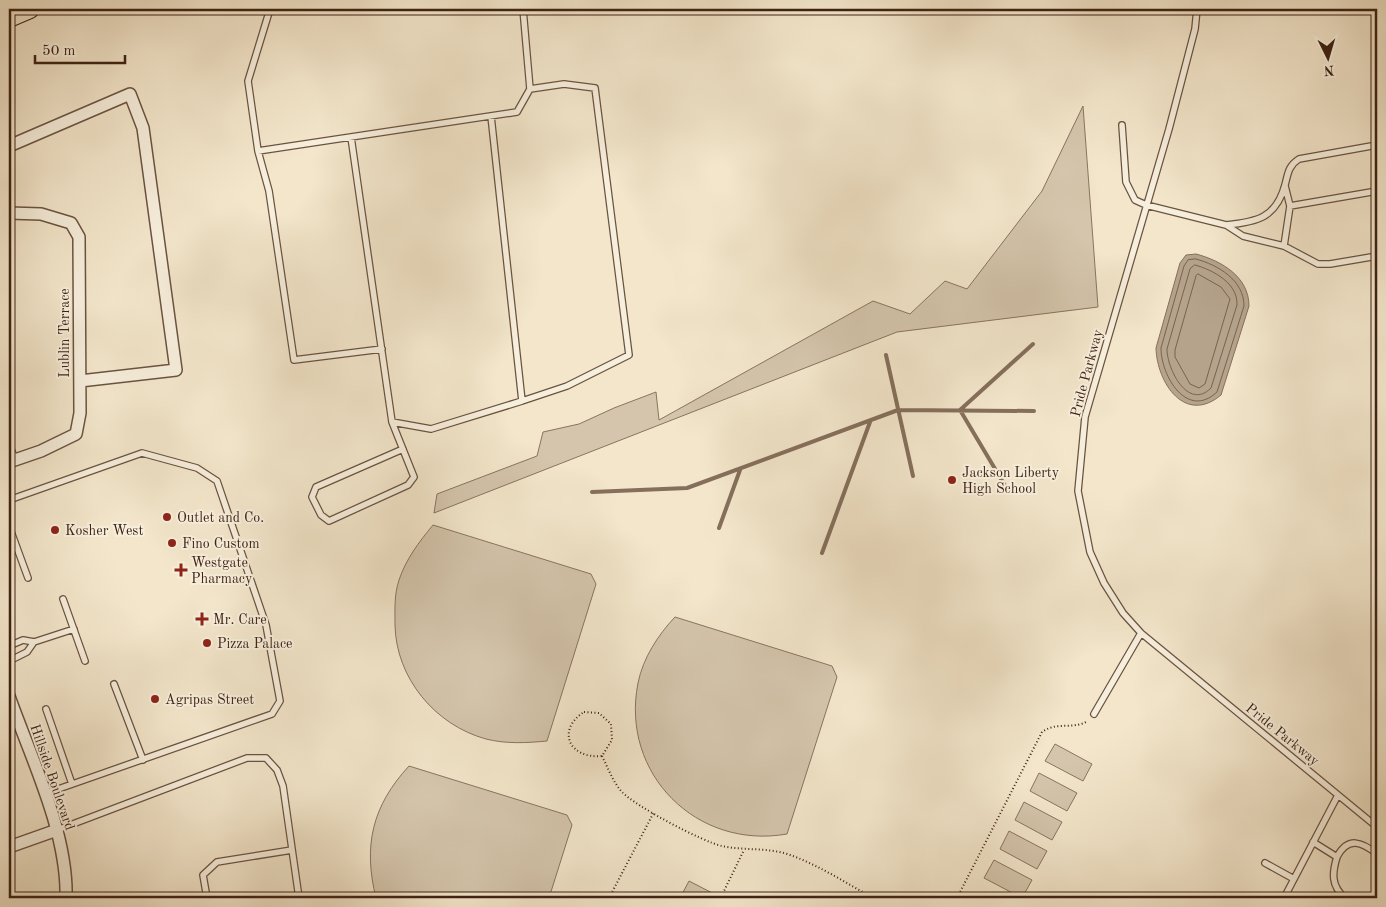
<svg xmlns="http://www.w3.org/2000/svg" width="1386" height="907" viewBox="0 0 1386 907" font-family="'Old Standard TT',serif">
<rect width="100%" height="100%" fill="#f3e6cb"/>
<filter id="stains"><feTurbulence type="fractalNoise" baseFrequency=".004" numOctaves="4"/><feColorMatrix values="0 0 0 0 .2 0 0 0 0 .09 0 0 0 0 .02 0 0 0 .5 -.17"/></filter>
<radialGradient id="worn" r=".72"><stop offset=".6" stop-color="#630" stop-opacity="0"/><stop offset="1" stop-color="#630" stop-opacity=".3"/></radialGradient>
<!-- green -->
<path fill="#d4c5ac" stroke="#897460" d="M1083 106 1098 307 897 332 434 513 437 494 537 456 543 432 579 424 614 408 656 392 659 420 873 301 910 314 945 281 967 289 1042 191Z
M433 525 591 574 596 584 547 741C526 743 506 744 486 739 435 725 396 678 395 625 395 610 394 595 399 580 406 559 419 542 433 525Z
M675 617 832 666 837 677 787 834C697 850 620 774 638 683 643 658 658 635 675 617Z
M1055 744 1092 764 1083 781 1045 761Z
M409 766 567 815 572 825 549 898H376C363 846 372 806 409 766Z
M1039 773 1077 793 1067 811 1030 791Z
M1024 802 1062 822 1052 840 1015 820Z
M1009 831 1047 851 1037 869 1000 849Z
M994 860 1032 880 1022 898 984 878Z
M689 881 722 898H686L681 896Z"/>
<!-- water -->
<path fill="#b5a38c" stroke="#856f5c" d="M1196 254C1222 261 1249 277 1249 306L1221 395C1185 425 1157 383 1156 348L1180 263 1186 255Z"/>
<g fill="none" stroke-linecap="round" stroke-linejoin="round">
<!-- shore -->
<path stroke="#7a6250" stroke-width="1" d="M1196 259C1218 265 1244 280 1244 306L1217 392C1187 420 1161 376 1161 348L1184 266 1188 260Z
M1195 265C1213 270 1238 283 1237 305L1211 388C1188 411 1167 369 1167 349L1190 269Z
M1198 274 1221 287 1230 299 1205 384 1199 388 1190 384 1175 357V350L1196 276Z"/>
<!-- stream -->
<path stroke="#856f5c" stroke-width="4" d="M886 355 913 476
M1007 489 960 410 1033 344
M592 492 687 488 898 410 1034 411
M719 528 740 470
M822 553 870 422"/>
<!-- service casing -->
<g stroke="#6b5341" stroke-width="8">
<path id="service" d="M270 9 248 81 258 151 517 112 530 89 523 9
M1197 9 1195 29 1169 129 1085 417 1078 491 1090 552 1104 583 1123 613 1141 633 1377 827
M1122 125 1126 182 1135 200 1146 205 1226 225 1243 236 1284 246 1318 264H1330L1377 256
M351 137 392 422 431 429 522 401 491 116
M258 151 269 191 294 360 382 349
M1290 206 1377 191
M1226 225C1257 222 1276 218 1285 185 1288 174 1288 166 1299 159L1377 145
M1284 246 1290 206 1285 186
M522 401 567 386 629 355 595 88 564 84 530 89
M392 422 414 477 408 485 329 521 321 515 312 497 316 487 403 449
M9 443 15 460
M9 500 142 453 197 468 217 481 266 625 280 701 272 714 44 794
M9 526 28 578
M63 599 85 661
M9 646 23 640 34 642 74 629
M9 661 27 652 34 642
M114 684 143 760
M46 709 72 784
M1094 714 1141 633
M57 830 247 758H266L277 770 283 786 299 898
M1313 842 1337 857C1332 873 1331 886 1345 898
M1337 857C1348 836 1362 842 1377 854
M1265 863 1294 879
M207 898 203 875 217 862 292 850
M1284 898 1338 795"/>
</g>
<!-- minor casing -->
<g stroke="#6b5341" stroke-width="14">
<path id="minor" d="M9 146 130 94 143 128 176 370 80 381
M9 213 41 214 71 223 79 237 80 413 76 434 41 451 9 462
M9 696C31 758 68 833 66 898
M9 847 57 830"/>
</g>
<!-- primary casing -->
<g stroke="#3e2213" stroke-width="20">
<path id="primary" d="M9 18 30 9"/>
</g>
<!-- path -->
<path stroke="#3e2213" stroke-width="2" stroke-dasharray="1 2.5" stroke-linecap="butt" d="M584 712 599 713 611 724 612 740 602 756C569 759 556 730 584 712Z
M602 756C608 768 613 782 622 792 635 806 703 842 722 846 745 851 768 847 790 855 819 865 847 884 874 898
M609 898 654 812
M733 898 723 893 744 850
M957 898 1042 732C1057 721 1073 730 1088 721"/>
<!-- service -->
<use href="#service" stroke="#f7efdd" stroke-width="5.5"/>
<!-- minor -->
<use href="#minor" stroke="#f7efdd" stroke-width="11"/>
<!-- primary -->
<use href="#primary" stroke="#f3e6cb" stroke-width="18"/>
</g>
<!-- markers -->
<g fill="#8f2418" stroke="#f7efdd" stroke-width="2">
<circle cx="952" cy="480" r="5"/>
<circle cx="167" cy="517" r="5"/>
<circle cx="55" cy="530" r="5"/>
<circle cx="172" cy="543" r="5"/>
<path d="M178.5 562.5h5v5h5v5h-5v5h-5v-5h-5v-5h5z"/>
<path d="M199.5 611.5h5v5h5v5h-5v5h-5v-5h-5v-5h5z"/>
<circle cx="207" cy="643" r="5"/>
<circle cx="155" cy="699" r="5"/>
</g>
<g text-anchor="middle" stroke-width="4" stroke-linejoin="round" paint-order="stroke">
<!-- street labels -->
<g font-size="14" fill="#3e2213" stroke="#f7efdd">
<text transform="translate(64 333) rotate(-90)" y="5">Lublin Terrace</text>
<text transform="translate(1086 373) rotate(-75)" y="5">Pride Parkway</text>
<text transform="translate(1283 734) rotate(39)" y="5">Pride Parkway</text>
<text transform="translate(53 777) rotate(71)" y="5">Hillside Boulevard</text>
</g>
<!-- poi labels -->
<g font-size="14" fill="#3e2213" stroke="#f7efdd" text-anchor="start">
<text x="962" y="477">Jackson Liberty<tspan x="962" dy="16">High School</tspan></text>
<text x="177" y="522">Outlet and Co.</text>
<text x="65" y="535">Kosher West</text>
<text x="182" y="548">Fino Custom</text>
<text x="191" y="567">Westgate<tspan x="191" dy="16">Pharmacy</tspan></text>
<text x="213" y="624">Mr. Care</text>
<text x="217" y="648">Pizza Palace</text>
<text x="165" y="704">Agripas Street</text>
</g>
</g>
<!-- margin -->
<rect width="1386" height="907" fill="none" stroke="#f3e6cb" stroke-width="30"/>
<rect x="10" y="10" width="1366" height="887" fill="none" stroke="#3e2213" stroke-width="2.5"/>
<rect x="15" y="15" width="1356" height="877" fill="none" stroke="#3e2213"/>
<!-- north arrow -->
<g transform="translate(1328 58) rotate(175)" stroke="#f7efdd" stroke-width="4" paint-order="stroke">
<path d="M0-4L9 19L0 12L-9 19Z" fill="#3e2213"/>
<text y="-8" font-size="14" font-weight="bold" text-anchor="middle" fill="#3e2213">N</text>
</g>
<!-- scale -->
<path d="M35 55v8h90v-8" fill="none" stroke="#3e2213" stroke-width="2.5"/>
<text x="42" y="55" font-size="15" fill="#3e2213" stroke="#f7efdd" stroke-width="4" paint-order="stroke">50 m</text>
<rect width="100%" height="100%" filter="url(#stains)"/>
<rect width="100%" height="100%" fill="url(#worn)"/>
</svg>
